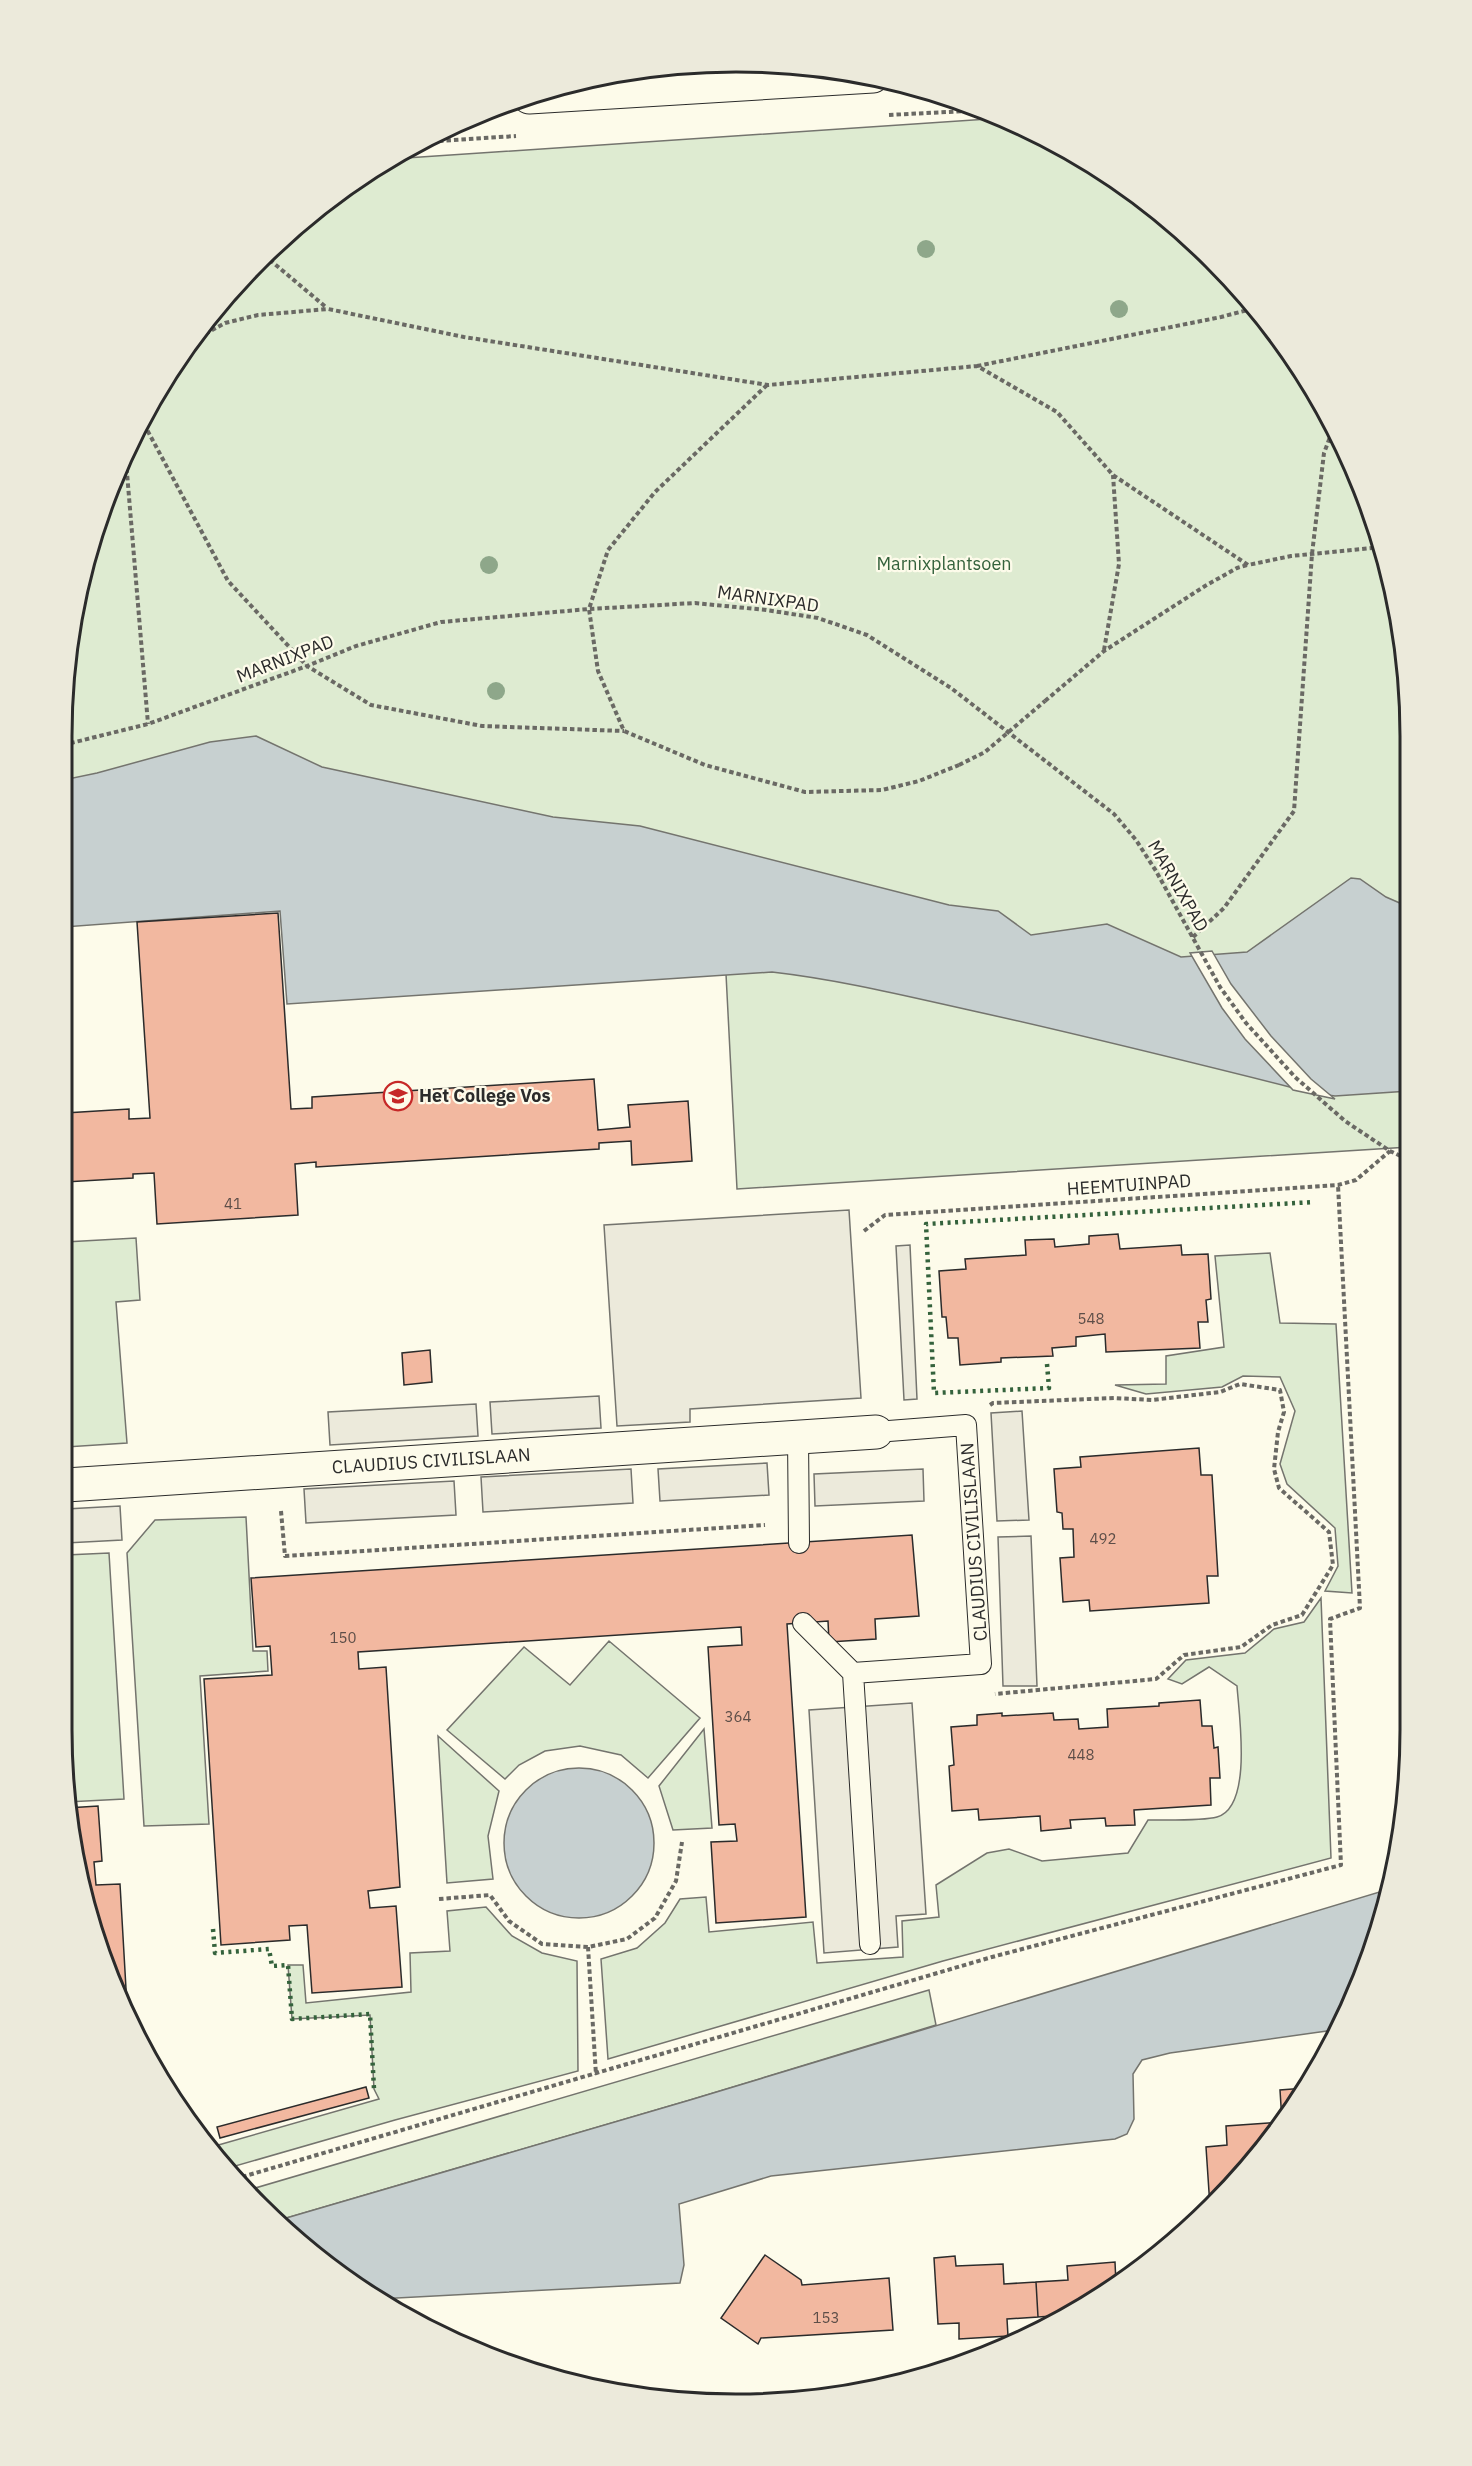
<svg xmlns="http://www.w3.org/2000/svg" width="1472" height="2466" viewBox="0 0 1472 2466" font-family="'IBM Plex Sans',sans-serif">
<rect width="100%" height="100%" fill="#fdfbea"/>
<!-- green -->
<path fill="#deebd1" stroke="#74746e" stroke-width="1.5" d="M1003 118 1111 175 1243 291 1320 399 1387 561 1409 692V1147L737 1189 726 974 639 827 64 836 63 692 97 519 175 361 259 259 362 175 391 159Z
M136 1238 140 1300 116 1302 127 1443 66 1447 65 1242Z
M1270 1253 1280 1323 1336 1324 1352 1593 1325 1591 1338 1566 1335 1528 1287 1484 1280 1464 1295 1411 1280 1377 1243 1376 1222 1387 1146 1394 1115 1385 1166 1384V1356L1224 1347 1215 1256Z
M246 1517 253 1651H267L268 1671 200 1676 209 1824 144 1826 127 1553 155 1520Z
M109 1553 124 1799 67 1802 66 1555Z
M1321 1598 1331 1858 943 1961 608 2059 601 1959 637 1948 665 1923 680 1899 706 1897 709 1932 813 1922 817 1963 903 1957 902 1921 939 1917 936 1885 987 1853 1009 1849 1042 1861 1128 1853 1148 1820C1165 1820 1203 1821 1217 1817 1253 1807 1239 1715 1237 1686L1209 1667 1182 1684 1168 1679 1186 1660 1245 1653 1274 1629 1304 1622Z
M609 1641 700 1718 648 1778 621 1755 580 1746 545 1751 519 1765 505 1779 447 1730 524 1647 570 1685Z
M704 1729 712 1828 673 1830 659 1786Z
M438 1736 499 1791 488 1836 493 1879 447 1883Z
M486 1907 512 1936 542 1953 577 1961 578 2071 395 2120 225 2169 208 2148 379 2099 374 2089 370 2015 292 2019 288 1965H303L306 2003 411 1992 410 1953 450 1951 447 1911Z
M929 1990 936 2025 690 2100 276 2221 259 2207 245 2191Z"/>
<!-- parking -->
<path fill="#eceadb" stroke="#74746e" stroke-width="1.5" d="M849 1210 861 1398 690 1409V1422L617 1426 604 1225Z
M910 1245 917 1399 904 1400 896 1246Z
M599 1396 601 1428 492 1434 490 1402Z
M476 1404 478 1436 330 1445 328 1412Z
M1022 1411 1029 1520 997 1521 991 1413Z
M767 1463 769 1495 660 1501 658 1469Z
M631 1469 633 1503 483 1512 481 1477Z
M923 1469 924 1501 815 1506 814 1474Z
M454 1481 456 1515 306 1523 304 1489Z
M120 1506 122 1540 66 1543V1509Z
M1031 1536 1037 1686H1003L998 1537Z
M912 1703 926 1914 896 1916 898 1947 824 1953 809 1710Z"/>
<!-- water -->
<path fill="#c7d0d0" stroke="#74746e" stroke-width="1.5" d="M256 736 322 767 553 817 640 826 949 905 998 911 1031 935 1107 924 1181 957 1247 952 1351 878 1360 879 1386 897 1409 907V1091L1335 1096 1314 1093C1202 1065 1091 1037 978 1012 910 997 842 980 772 972L287 1004 280 911 64 927 63 780 97 773 210 742Z
M504 1843a75 75 0 1 1 150 0a75 75 0 1 1-150 0Z
M1386 1890 1375 1947 1334 2030 1170 2053 1142 2060 1133 2074 1134 2119 1127 2134 1115 2139 771 2176 679 2204 684 2265 680 2283 378 2299 361 2291 276 2221 690 2100Z"/>
<!-- pier -->
<path fill="#fdfbea" stroke="#74746e" stroke-width="1.5" d="M1212 951 1231 984 1271 1036 1311 1079 1335 1099 1293 1090 1245 1039 1222 1008 1190 953Z"/>
<!-- building -->
<path fill="#f2b8a0" stroke="#2b2b2b" stroke-width="1.5" d="M278 913 291 1109 312 1108V1097L594 1079 598 1130 630 1127 628 1105 688 1101 692 1161 632 1165 631 1141 599 1143V1149L316 1167V1162L295 1164 298 1215 157 1224 154 1173 133 1174V1178L65 1182V1113L129 1109V1119L150 1118 137 922Z
M1118 1234 1120 1249 1181 1245 1182 1255 1208 1254 1211 1299 1206 1300 1208 1322H1198L1200 1348 1106 1352 1105 1334 1076 1337V1346L1052 1348 1053 1356 1001 1358V1362L960 1365 958 1338H948L946 1317H942L939 1271 966 1269 965 1259 1026 1255 1025 1240 1054 1239 1055 1247 1089 1244V1236Z
M430 1350 432 1382 404 1385 402 1353Z
M1199 1448 1201 1475H1212L1218 1576H1207L1209 1603 1090 1611 1089 1600 1063 1602 1060 1558 1074 1557 1073 1529H1063L1062 1513 1057 1512 1054 1469 1081 1467 1080 1457Z
M912 1535 919 1616 875 1619 876 1639 829 1642 828 1621 787 1624 806 1917 716 1923 711 1842 737 1841 735 1824 719 1825 708 1647 742 1645 741 1627 358 1652 359 1669 386 1667 400 1887 368 1891 370 1908 396 1906 402 1987 312 1993 307 1925 289 1926 290 1940 221 1945 204 1679 272 1675 270 1646 256 1647 251 1578Z
M1200 1700 1202 1726H1212L1214 1748 1218 1747 1220 1778H1210L1211 1805 1134 1810 1135 1825 1106 1826 1105 1818 1070 1820 1071 1828 1041 1831 1040 1816 979 1820 978 1809 952 1811 949 1766 954 1765 951 1727 977 1725V1715L1002 1713V1716L1053 1713 1054 1720 1078 1719 1079 1729 1108 1727 1107 1709 1159 1706V1703Z
M98 1806 102 1861 94 1862 96 1885 120 1884 127 2006H122L97 1946 67 1818V1808Z
M366 2087 369 2098 220 2138 217 2127Z
M1305 2088 1297 2105 1213 2207H1210L1206 2147 1227 2145 1226 2126 1282 2122 1280 2090Z
M765 2255 801 2280 802 2285 889 2278 893 2330 761 2338 758 2344 721 2318Z
M955 2256 956 2266 1003 2264 1004 2284 1036 2282 1038 2317 1007 2319 1008 2336 959 2339V2323L938 2324 934 2258Z
M1115 2262 1116 2284 1066 2315 1038 2317 1036 2282 1068 2280 1067 2266Z
M691 2394V2400L657 2397 664 2396Z"/>
<g fill="none" stroke-linecap="round" stroke-linejoin="round">
<!-- service casing -->
<g stroke="#2b2b2b" stroke-width="22">
<path id="service" d="M798 1437 799 1543
M803 1623 853 1673 870 1944
M853 1673 981 1664 966 1425 876 1432"/>
</g>
<!-- minor casing -->
<g stroke="#2b2b2b" stroke-width="35">
<g id="minor">
<path id="s1" d="M66 1485 876 1432"/>
</g>
</g>
<!-- tertiary casing -->
<g stroke="#2b2b2b" stroke-width="35">
<path id="tertiary" d="M529 97 873 76"/>
</g>
<!-- path -->
<path stroke="#6a6964" stroke-width="4" stroke-dasharray="4.5 3" stroke-linecap="butt" d="M889 115 985 110
M424 142 516 136
M264 255 327 308
M192 341 225 323 258 315 328 309 464 337 768 385 977 366 1057 412 1113 475 1248 565 1291 556 1382 547
M977 366 1221 317 1255 308
M169 374 186 348
M767 385 655 492 608 550 589 609 598 671 624 731 705 765 805 792 882 790 919 781 959 765
M144 424 228 581 307 666 371 705 482 726 624 731
M126 461 148 724
M1104 650 1119 564 1113 475
M1045 701 1104 651 1205 586 1237 568 1247 565
M63 745 148 724 307 666 356 646 441 622 589 609 695 603 766 610 818 618 867 635 951 688 1114 814 1136 840 1156 871 1220 987 1246 1023 1295 1077 1345 1121 1390 1151 1409 1160
M1193 937 1224 908 1294 811 1312 554 1324 453 1333 429
M864 1231 885 1215 1338 1185 1356 1180 1390 1151
M990 1405 993 1403 1114 1398 1152 1400 1220 1392 1240 1384 1280 1390 1284 1412 1278 1432 1274 1469 1279 1488 1329 1532 1333 1565 1302 1615 1272 1625 1241 1647 1184 1655 1156 1679 995 1694
M281 1511 285 1556 765 1525
M439 1899 490 1895 509 1921 542 1944 588 1947 627 1939 655 1918 676 1881 682 1842
M588 1947 596 2075
M235 2179 992 1957 1341 1865 1330 1619 1360 1608 1338 1185"/>
<!-- service -->
<use href="#service" stroke="#fdfbea" stroke-width="20"/>
<!-- minor -->
<use href="#minor" stroke="#fdfbea" stroke-width="33"/>
<!-- tertiary -->
<use href="#tertiary" stroke="#fdfbea" stroke-width="33"/>
<!-- path-bridge -->
<path stroke="#6a6964" stroke-width="4" stroke-dasharray="4.5 3" stroke-linecap="butt" d="M959 765 985 752 1045 701"/>
<!-- hedge -->
<path stroke="#34623c" stroke-width="4.5" stroke-dasharray="3 4.5" stroke-linecap="butt" d="M1047 1364 1049 1388 934 1393 926 1224 1314 1202
M213 1929 215 1953 269 1949 272 1966 288 1965 292 2019 370 2014 374 2089"/>
</g>
<!-- trees -->
<g fill="#8ea78a">
<circle cx="926" cy="249" r="9"/>
<circle cx="1119" cy="309" r="9"/>
<circle cx="489" cy="565" r="9"/>
<circle cx="496" cy="691" r="9"/>
</g>
<!-- icons -->
<defs>
<g id="school-ring" transform="scale(1.5)"><circle r="9.5" fill="#fdfbea" stroke="#c62828" stroke-width="1.5"/><path d="M0-5L7-2L0 1L-7-2ZM-4 1L0 2.5L4 1V4Q0 6-4 4Z" fill="#c62828"/></g>
</defs>
<g fill-rule="evenodd">
<use href="#school-ring" x="398" y="1096"/>
</g>
<g text-anchor="middle" stroke-width="4.5" stroke-linejoin="round" paint-order="stroke">
<!-- number labels -->
<g font-size="15" fill="#5d4e48">
<text x="233" y="1209">41</text>
<text x="1091" y="1324">548</text>
<text x="1103" y="1544">492</text>
<text x="343" y="1643">150</text>
<text x="738" y="1722">364</text>
<text x="1081" y="1760">448</text>
<text x="826" y="2323">153</text>
</g>
<!-- park labels -->
<g font-size="18" fill="#34623c" stroke="#fdfbea">
<text x="944" y="570">Marnixplantsoen</text>
</g>
<!-- street labels -->
<g font-size="18" fill="#2b2b2b" stroke="#fdfbea">
<text transform="translate(768 599) rotate(8)" y="6">MARNIXPAD</text>
<text transform="translate(285 659) rotate(-21)" y="6">MARNIXPAD</text>
<text transform="translate(1178 886) rotate(60)" y="6">MARNIXPAD</text>
<text transform="translate(1129 1185) rotate(-4)" y="6">HEEMTUINPAD</text>
<text dy="6" stroke="none"><textPath href="#s1" startOffset="366">CLAUDIUS CIVILISLAAN</textPath></text>
<text transform="translate(974 1542) rotate(-94)" y="6">CLAUDIUS CIVILISLAAN</text>
</g>
<!-- poi labels -->
<g font-size="18" font-weight="bold" fill="#2b2b2b" stroke="#fdfbea" text-anchor="start">
<text x="419" y="1102">Het College Vos</text>
</g>
</g>
<!-- crop -->
<path d="M0 0H1472V2466H0ZM736 72H736A664 664 0 0 1 1400 736V1730A664 664 0 0 1 736 2394H736A664 664 0 0 1 72 1730V736A664 664 0 0 1 736 72Z" fill="#eceadb" fill-rule="evenodd"/>
<path fill="none" stroke="#2b2b2b" stroke-width="3" d="M736 72H736A664 664 0 0 1 1400 736V1730A664 664 0 0 1 736 2394H736A664 664 0 0 1 72 1730V736A664 664 0 0 1 736 72Z"/>
</svg>
